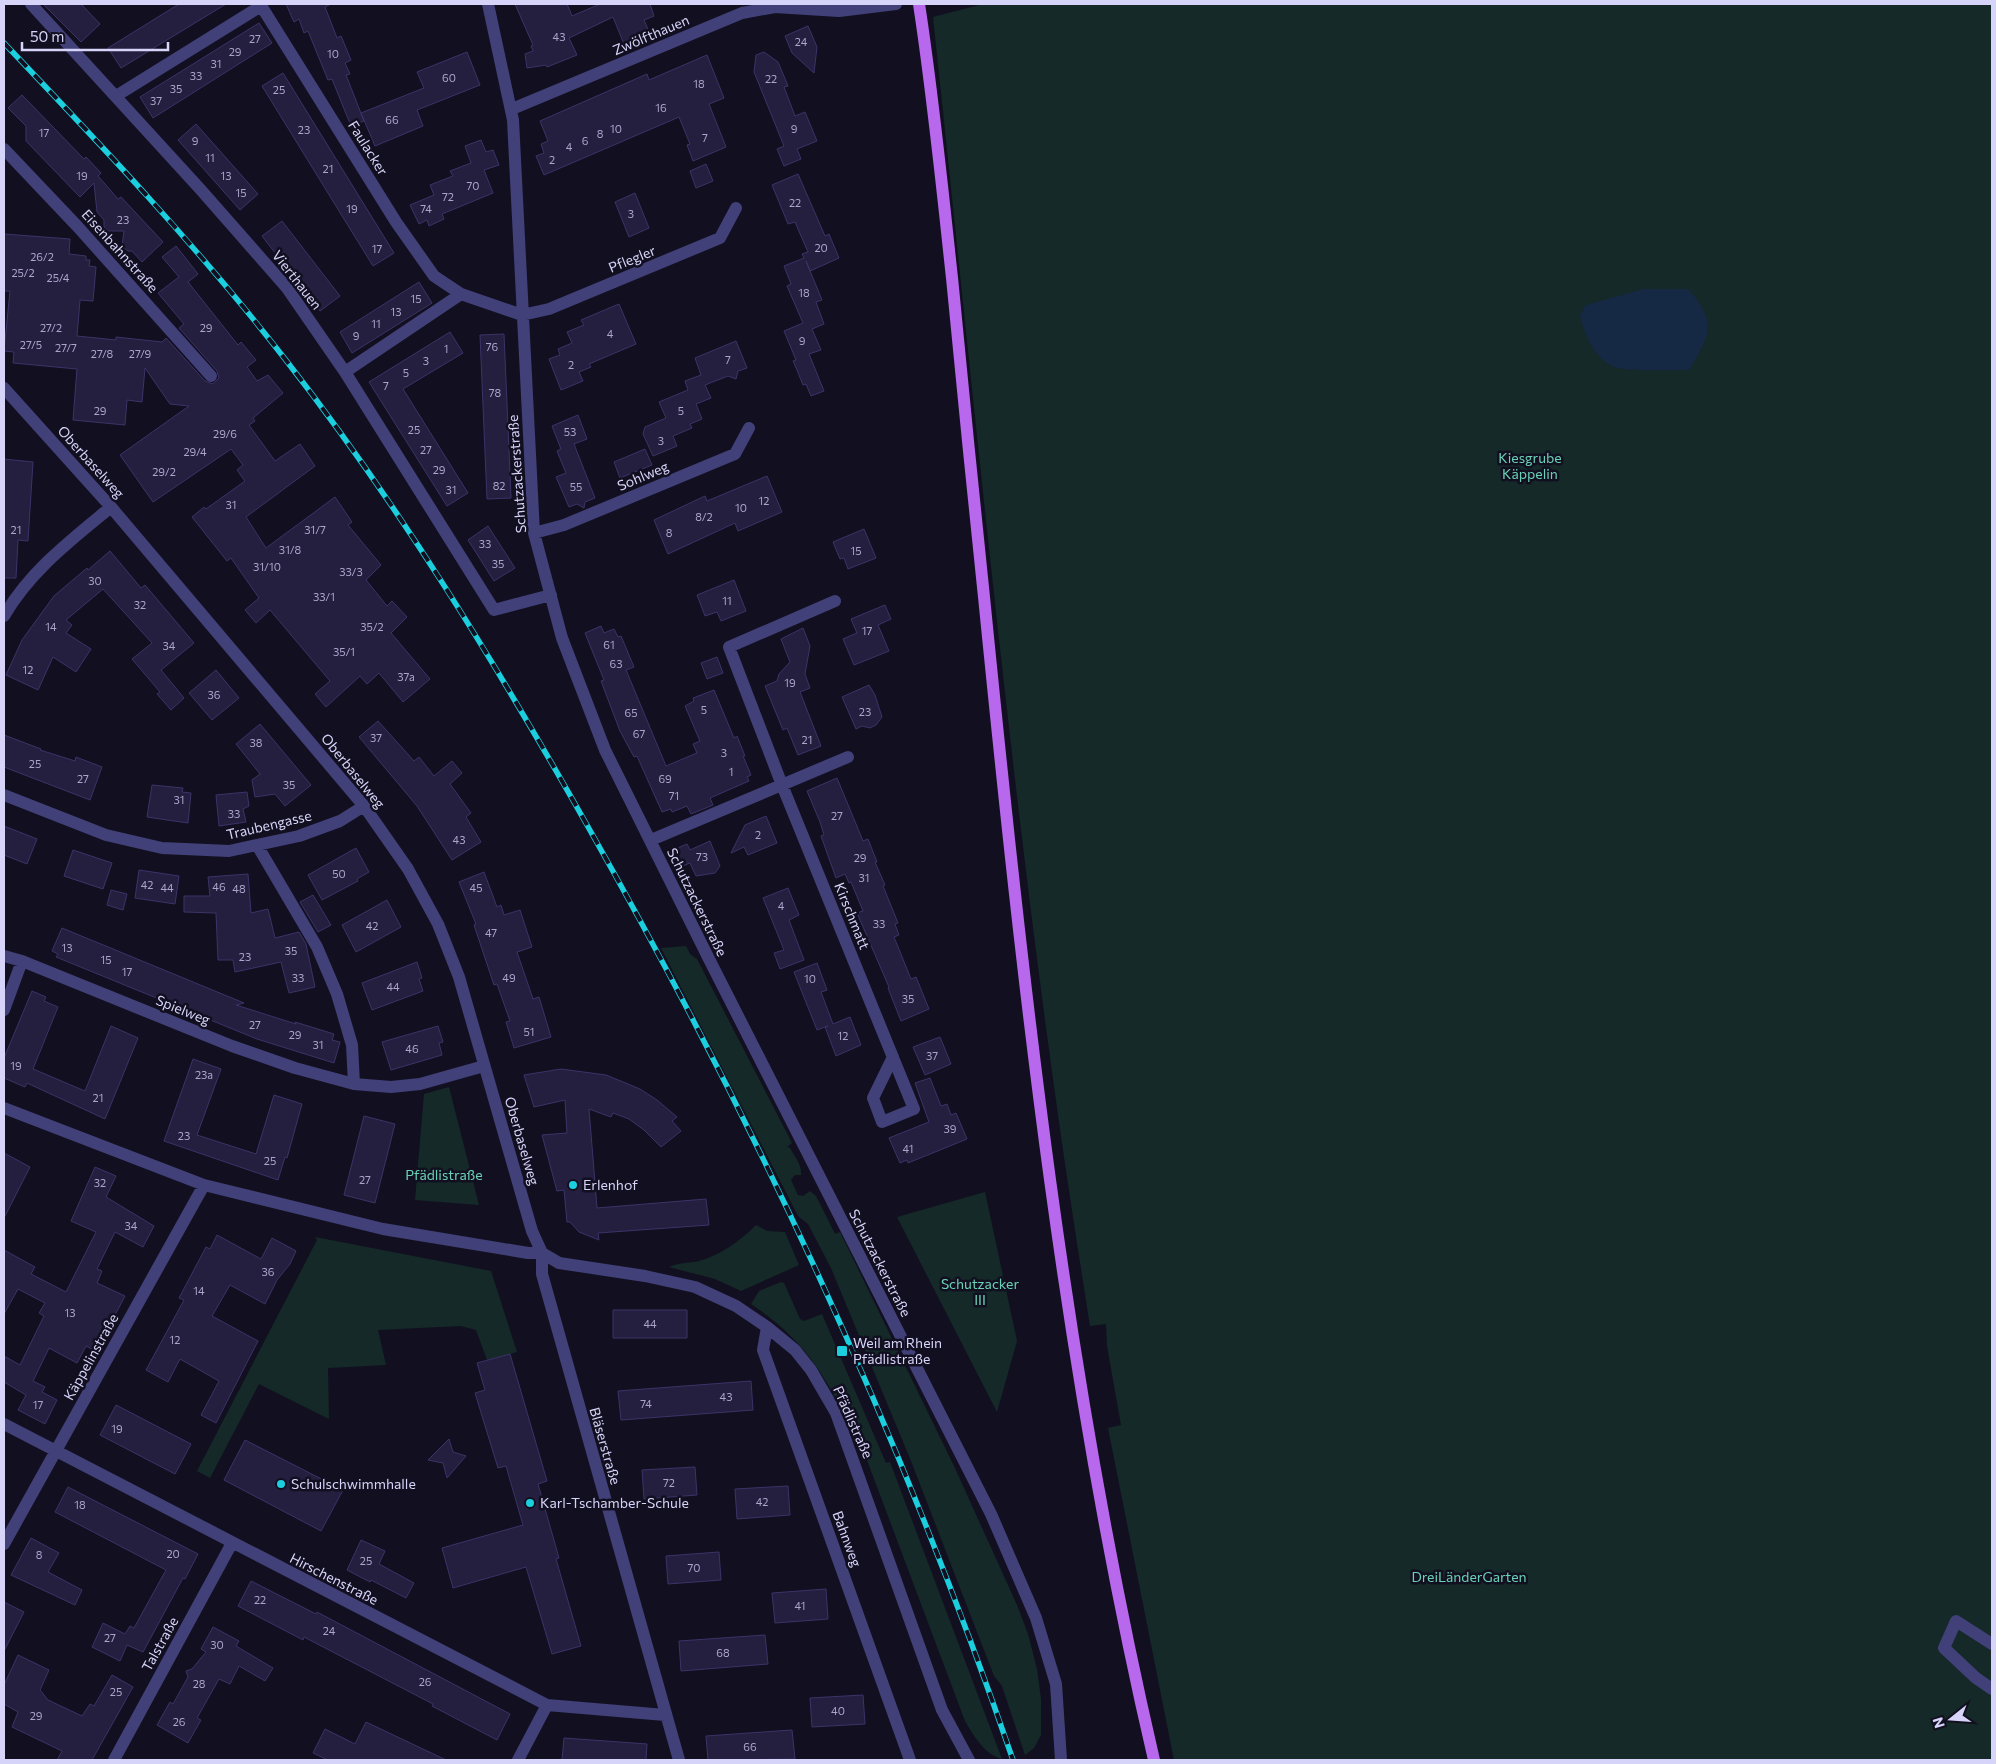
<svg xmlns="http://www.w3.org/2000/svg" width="1996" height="1764" viewBox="0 0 1996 1764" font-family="Commissioner,sans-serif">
<rect width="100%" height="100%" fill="#121020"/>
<!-- green -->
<path fill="#142928" d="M983 4H1992V1760H1174L1108 1428 1121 1425 1107 1346 1106 1324 1090 1326C1080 1262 1070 1199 1061 1136 1008 764 973 390 933 17Z
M686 946 690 954 697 959 792 1143 787 1147 790 1148C795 1157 802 1165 801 1175H795L791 1180 798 1195 803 1196 810 1191 816 1196 835 1234 840 1232 954 1466 1017 1605 1028 1634 1037 1669 1041 1699V1735L1034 1748 1025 1755 1002 1686 994 1676 911 1461 831 1268 808 1224 798 1216 661 948Z
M449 1087 479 1205 415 1200 424 1094Z
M985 1192 1017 1341 997 1412 897 1217Z
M756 1225 767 1231 785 1232 799 1265 741 1291 715 1279 669 1267C677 1263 690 1263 699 1261 721 1255 740 1241 756 1225Z
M315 1237 491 1271 517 1352 487 1360 476 1330 461 1326 378 1330 386 1365 328 1368 329 1419 259 1384 210 1478 197 1471 317 1240Z
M781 1282 784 1283 800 1319 804 1321 822 1314 886 1463 890 1462 1002 1759C984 1754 974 1736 965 1721L847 1407 841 1409C819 1363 793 1332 751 1304L759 1291Z"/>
<!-- water -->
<path fill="#152844" d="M1643 289H1688C1717 321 1711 335 1689 370 1672 370 1625 372 1612 366 1593 356 1584 334 1580 315L1586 305Z"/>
<!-- building -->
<path fill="#241e3f" stroke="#3c3368" d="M43 4H81L100 24 81 42Z
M179 4H226L121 68 108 48Z
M286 4H331L325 7 337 38 341 36 351 60 345 63 350 74 346 75 364 121 351 126 332 79 328 80 308 31 304 33 299 19 294 22Z
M515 4H567L572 16 600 4H650L654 16 644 20 650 34 624 44 613 17 569 38 577 55 547 67 546 65 527 68 525 54 533 51 531 46 533 45Z
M259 23 272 43 153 118 140 97Z
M808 26 817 47 814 73 792 53 785 36Z
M467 52 480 85 417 110 423 126 375 146 361 113 424 88 417 72Z
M764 52 778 62 788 86 784 87 795 116 805 112 817 141 797 149 801 159 784 166 777 149 784 146 754 72 756 55Z
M707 55 724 98 709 104 726 147 693 161 687 145 690 144 679 117 544 175 536 156 544 153 541 144 548 141 540 121 647 74 649 80Z
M283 73 394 253 373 266 262 86Z
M22 95 84 159 86 157 101 173 98 176 118 199 121 197 163 242 142 262 132 251H128L122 246 124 231H108L104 227V220L97 212 94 183 80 197 26 141V126L8 108Z
M196 124 258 194 240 210 178 140Z
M481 140 486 152 493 150 499 165 484 170 493 193 442 214 444 219 429 226 427 220 419 224 410 205 434 195 430 185 453 176 450 171 471 163 465 146Z
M706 164 713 181 696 188 690 171Z
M798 174 825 236 829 234 839 258 810 271 806 261 822 300 816 302 824 324 812 329 821 350 809 354 824 391 811 396 806 384 803 385 797 370 793 361 796 360 784 331 803 323 787 286 791 284 784 266 804 258 802 254 808 252 795 222 788 224 772 185Z
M635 193 649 228 629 237 615 202Z
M282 221 340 296 320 311 262 236Z
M4 234 70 239 69 254 86 256V260H90L89 266 96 267 93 301 80 300 77 336 116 340V337L162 342 166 338 205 381 213 384 219 378 217 371 179 328 184 324 158 293 179 277 162 257 176 246 198 274 188 282 238 345 241 342 256 360 247 367 257 381 268 375 283 393 253 418 255 421 249 425 275 461 300 444 315 466 246 517 266 548 335 497 352 522 348 525 381 565 366 580 387 606 392 601 407 617 391 633 430 679 403 702 379 673 367 684 360 676 326 707 315 694 330 681 270 610 256 623 245 610 259 598 231 558 227 561 192 517 204 507 206 509 245 481 237 470 243 465 231 449 153 502 120 455 189 406 170 404 145 368 142 402 127 400 125 425 73 420 77 369 13 363 14 352 4 351 10 291H4Z
M419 282 432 303 352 353 340 332Z
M619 304 636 344 589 364 591 367 579 372 583 381 561 390 549 359 560 355 558 349 572 343 567 332 584 325 581 320Z
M450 332 463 353 403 389 468 493 447 506 369 382Z
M504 334 511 498 487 499 480 335Z
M736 341 747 368 738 371 736 379 728 376 705 385 711 398 696 404 702 419 690 424 692 428 673 436 677 446 653 456 643 434 645 427 666 418 659 402 688 390 685 381 701 375 695 358Z
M578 415 587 439 574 444 595 498 585 502 584 508 577 504 569 507 556 477 566 473 557 451 561 449 552 426Z
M645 449 652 465 620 478 614 462Z
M4 459 33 462 28 541 18 540 16 578H4Z
M767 476 782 512 738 531 735 523 668 554 654 520 705 496 707 501Z
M488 526 515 568 494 581 468 540Z
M864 529 876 558 848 569 844 558 840 559 833 542Z
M110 551 141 588 145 585 194 643 161 670 184 698 171 710 157 694 160 692 132 659 152 643 103 589 66 620 72 625 66 633 91 649 76 672 53 657 38 690 6 675 22 640 54 596 87 568 88 570Z
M734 580 746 611 721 621 717 612 705 616 697 595Z
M885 605 891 619 878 625 889 651 854 665 843 639 857 633 851 619Z
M601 626 604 633 614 629 618 637 621 636 634 667 626 670 666 766 697 753 693 744 700 741 685 706 694 701 693 698 714 690 734 738 737 736 745 756H743L751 775 747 777 749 781 710 798 713 805 691 814 687 806 672 812 671 809 662 812 637 756 634 757 620 731 601 681 604 680 585 633Z
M803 628 810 646 805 674 810 688 800 692 821 746 798 755 787 728 783 730 765 686 777 681 779 674 790 662 781 639Z
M717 657 723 673 707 679 701 663Z
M216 670 239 698 212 720 189 693Z
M869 685 875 695 882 717 876 725 870 728 862 726 856 729 842 697Z
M378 721 414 761 419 757 434 776 452 761 462 773 450 784 471 813 466 817 481 842 452 860 417 806 359 737Z
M260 724 311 785 285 806 275 794 255 797 252 780 260 774 236 744Z
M4 735 41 749 40 750 75 761 76 757 102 767 90 800 4 767Z
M837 778 863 841 868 839 877 862H875L885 885 883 886 898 923 895 924 899 935 894 937 911 979 916 977 929 1009 901 1021 888 988 889 987 857 913 863 911 851 882 849 883 845 874 836 878 821 836 824 835 820 822 807 791Z
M152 785 183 788 182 792 191 793 188 823 147 817Z
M247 792 249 806 243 809 246 822 219 826 216 795Z
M766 816 777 843 748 855 744 847 731 853 745 825Z
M4 826 37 839 27 864 4 855Z
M710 841 720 866 715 873 696 876 690 863 680 867 673 850 687 844 690 850Z
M356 848 369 872 357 879 358 881 322 900 308 875Z
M73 850 112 863 103 889 64 876Z
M139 870 179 876 175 904 135 898Z
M484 872 497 907 501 905 504 915 520 910 532 947 517 952 533 999 539 997 551 1037 514 1048 506 1022 510 1021 497 984 494 985 474 925 476 924 459 882Z
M248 874 251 913 268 909 275 938 299 932 306 944 315 987 289 993 281 962 235 972 233 960H218L216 913 184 912V896H210L208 877Z
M788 888 799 915 789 920 804 960 780 969 774 953 784 950 763 898Z
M111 890 127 894 123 910 107 905Z
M313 895 331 925 318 932 300 902Z
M387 900 401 927 356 952 342 925Z
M62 928 244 1003 236 1005 296 1024 295 1022 334 1034 332 1040 340 1042 334 1063 257 1039 56 957 58 954 52 951Z
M417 962 422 978 419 979 423 991 372 1010 362 983Z
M817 963 827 990 821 992 833 1024 850 1017 861 1045 836 1056 825 1027 828 1026 817 1030 794 972Z
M32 991 46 997 44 1001 58 1007 33 1069 85 1091 111 1026 138 1038 105 1119 27 1083 25 1087 4 1078V1058Z
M438 1026 443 1042 439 1043 442 1055 391 1070 382 1042Z
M940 1037 951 1064 925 1075 913 1047Z
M193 1059 221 1069 197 1135 256 1154 274 1095 302 1104 287 1158 285 1157 278 1180 164 1141Z
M561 1069 606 1075 640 1089 657 1100 677 1117 672 1121 681 1131 661 1147 644 1130 629 1119 613 1113 611 1117 589 1109 597 1208 706 1199 709 1225 598 1233 599 1240 579 1232 570 1222H567L564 1190 557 1191 542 1135 567 1133 565 1100 534 1107 524 1075Z
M930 1078 941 1106 947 1104 951 1115 956 1113 967 1139 908 1163 907 1160 900 1163 889 1138 929 1122 915 1083Z
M364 1116 395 1124 375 1203 344 1195Z
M4 1153 30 1167 4 1218Z
M95 1167 116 1176 106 1197 154 1226 143 1247 115 1232 97 1269 102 1271 97 1283 125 1296 96 1351 86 1346 77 1363 49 1348 33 1381 45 1387 42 1392 57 1400 45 1424 18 1410 26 1395 4 1382V1356L20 1365 44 1316 39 1313 45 1303 18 1289 4 1314V1250L35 1267 31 1274 66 1292 96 1232 71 1221Z
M217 1235 261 1259 272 1238 296 1251 290 1264 277 1280 265 1304 230 1285 212 1316 258 1341 216 1423 201 1415 219 1381 180 1359 168 1382 146 1370 184 1300 179 1298 206 1247 210 1249Z
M613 1310H687V1338H613Z
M510 1354 547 1481 538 1484 559 1558 556 1559 581 1646 552 1654 526 1567 453 1588 442 1548 523 1525 506 1466 498 1468 475 1393 485 1390 477 1363Z
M751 1381 753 1410 621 1420 618 1391Z
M116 1405 191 1444 175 1474 100 1435Z
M449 1439 453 1452 466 1456 447 1478 443 1463 428 1460Z
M245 1440 343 1490 321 1531 224 1480Z
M695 1467 697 1495 644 1499 642 1470Z
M788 1486 790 1515 737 1519 735 1489Z
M68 1487 198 1554 185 1579 183 1578 143 1652 127 1645 120 1661 92 1647 103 1623 125 1634 130 1626 134 1628 166 1570 55 1512Z
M31 1538 59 1553 48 1572 82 1590 75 1605 11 1575Z
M361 1540 385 1551 379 1564 414 1583 406 1598 371 1580 370 1582 347 1570Z
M719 1552 721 1580 668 1584 666 1556Z
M251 1581 316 1614 317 1612 510 1714 497 1740 432 1706 433 1704 304 1637 303 1640 238 1606Z
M826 1589 828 1619 775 1623 772 1593Z
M4 1602 24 1612 4 1651Z
M213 1627 239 1641 236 1646 273 1668 265 1681 239 1666 230 1684 219 1679 197 1718 201 1720 188 1743 157 1725 170 1702 173 1704 188 1677 186 1671 192 1669 206 1652 201 1649Z
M765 1635 768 1664 681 1671 679 1641Z
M18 1655 49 1670 40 1690 48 1700 82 1716 90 1704 94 1706 112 1675 133 1687 92 1760H57L62 1751 12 1727 18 1712 4 1704V1685Z
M863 1695 865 1724 812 1727 810 1698Z
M366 1722 446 1760H328L313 1753 325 1729 355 1744Z
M792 1730 795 1759 708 1760 706 1736Z
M564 1738 647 1744 646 1760H562Z"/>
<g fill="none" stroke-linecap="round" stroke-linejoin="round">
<!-- minor -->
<path stroke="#414079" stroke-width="12" d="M31 4 201 190 287 288 345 372 494 610 551 595
M260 4 396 222 434 276 461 294 522 315 549 309 720 238 736 208
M488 4 513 120 534 533 562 638 605 750 709 959 991 1514 1036 1618 1056 1684 1061 1760
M116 96 261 6
M512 109 742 13 775 7 839 11 896 4
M4 149 78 227 211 376
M345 372 461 294
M4 388 111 507 364 806 408 869 438 924 459 977 532 1231 542 1253V1274L679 1760
M534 533 564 525 735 454 749 428
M835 601 729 647 782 785 914 1109 882 1122 873 1098 893 1057
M4 616C30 571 71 540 111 507
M4 795 106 835 162 848 229 851 299 836 340 821 364 806
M651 840 848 757
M257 845 317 947 337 994 352 1045 354 1084
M4 956 22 961 232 1046 295 1068 354 1084 391 1087 420 1084 484 1066
M4 1010 22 961
M4 1108 204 1185 383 1229 528 1253H542L559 1263 645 1276 695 1287 736 1306 767 1327 795 1350 811 1370 836 1413 942 1710 969 1760
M767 1327 763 1350 910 1760
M4 1424 547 1705 665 1715
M4 1544 204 1185
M1992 1644 1956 1621 1944 1648 1976 1678 1992 1689
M114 1760 232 1543
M518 1760 547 1705"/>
<!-- major -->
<path stroke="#b868ed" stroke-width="12" d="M919 4C933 95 942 186 952 278 962 384 973 491 984 597 1023 987 1065 1378 1154 1760"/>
<!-- rail casing -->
<g stroke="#1bcfde" stroke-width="5.5">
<path id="rail" d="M4 43C101 145 198 247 285 359 399 505 496 664 587 825 756 1123 902 1436 1013 1760"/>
</g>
<!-- rail -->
<use href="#rail" stroke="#121020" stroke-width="4" stroke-dasharray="11" stroke-linecap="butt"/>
</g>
<!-- markers -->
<g fill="#1bcfde" stroke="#121020" stroke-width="2">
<circle cx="573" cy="1185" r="5"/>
<rect x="836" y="1345" width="12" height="12" rx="2.5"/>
<circle cx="281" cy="1484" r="5"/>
<circle cx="530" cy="1503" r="5"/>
</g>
<g text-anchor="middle" stroke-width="5" stroke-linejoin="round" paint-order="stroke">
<!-- number labels -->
<g font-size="11" fill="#aaa6cb">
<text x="559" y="41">43</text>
<text x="255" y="43">27</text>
<text x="801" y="46">24</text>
<text x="235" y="56">29</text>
<text x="333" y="58">10</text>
<text x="216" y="68">31</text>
<text x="196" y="80">33</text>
<text x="449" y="82">60</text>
<text x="771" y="83">22</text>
<text x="699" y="88">18</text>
<text x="176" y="93">35</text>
<text x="279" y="94">25</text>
<text x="156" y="105">37</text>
<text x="661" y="112">16</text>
<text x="392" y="124">66</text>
<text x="616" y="133">10</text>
<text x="794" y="133">9</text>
<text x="304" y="134">23</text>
<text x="44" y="137">17</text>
<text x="600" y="138">8</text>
<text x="705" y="142">7</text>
<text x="195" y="145">9</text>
<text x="585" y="145">6</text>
<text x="569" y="151">4</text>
<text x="210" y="162">11</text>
<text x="552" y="164">2</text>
<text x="328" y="173">21</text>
<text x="82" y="180">19</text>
<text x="226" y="180">13</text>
<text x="473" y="190">70</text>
<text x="241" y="197">15</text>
<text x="448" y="201">72</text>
<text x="795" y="207">22</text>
<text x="352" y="213">19</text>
<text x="426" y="213">74</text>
<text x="631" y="218">3</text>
<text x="123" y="224">23</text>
<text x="821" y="252">20</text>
<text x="377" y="253">17</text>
<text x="42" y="261">26/2</text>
<text x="23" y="277">25/2</text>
<text x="58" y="282">25/4</text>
<text x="804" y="297">18</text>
<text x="416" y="303">15</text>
<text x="396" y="316">13</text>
<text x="376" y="328">11</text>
<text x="51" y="332">27/2</text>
<text x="206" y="332">29</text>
<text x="610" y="338">4</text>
<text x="356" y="340">9</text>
<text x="802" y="345">9</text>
<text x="31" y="349">27/5</text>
<text x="492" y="351">76</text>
<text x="66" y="352">27/7</text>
<text x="446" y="353">1</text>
<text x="102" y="358">27/8</text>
<text x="140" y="358">27/9</text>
<text x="728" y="364">7</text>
<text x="426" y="365">3</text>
<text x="571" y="369">2</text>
<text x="406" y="377">5</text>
<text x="386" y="390">7</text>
<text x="495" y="397">78</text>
<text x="100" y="415">29</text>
<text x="681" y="415">5</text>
<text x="414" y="434">25</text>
<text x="570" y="436">53</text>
<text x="225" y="438">29/6</text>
<text x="661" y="445">3</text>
<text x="426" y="454">27</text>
<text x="195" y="456">29/4</text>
<text x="439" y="474">29</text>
<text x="164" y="476">29/2</text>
<text x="499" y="490">82</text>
<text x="576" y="491">55</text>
<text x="451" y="494">31</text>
<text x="764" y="505">12</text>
<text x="231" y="509">31</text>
<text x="741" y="512">10</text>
<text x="704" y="521">8/2</text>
<text x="16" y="534">21</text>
<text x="315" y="534">31/7</text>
<text x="669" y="537">8</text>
<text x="485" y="548">33</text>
<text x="290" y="554">31/8</text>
<text x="856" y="555">15</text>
<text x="498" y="568">35</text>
<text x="267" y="571">31/10</text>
<text x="351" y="576">33/3</text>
<text x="95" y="585">30</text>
<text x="324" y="601">33/1</text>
<text x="727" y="605">11</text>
<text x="140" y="609">32</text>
<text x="51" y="631">14</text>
<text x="372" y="631">35/2</text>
<text x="867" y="635">17</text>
<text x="609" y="649">61</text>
<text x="169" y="650">34</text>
<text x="344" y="656">35/1</text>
<text x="616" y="668">63</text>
<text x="28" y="674">12</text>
<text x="406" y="681">37a</text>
<text x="790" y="687">19</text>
<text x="214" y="699">36</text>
<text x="704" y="714">5</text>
<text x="865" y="716">23</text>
<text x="631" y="717">65</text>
<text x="639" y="738">67</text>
<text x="376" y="742">37</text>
<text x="807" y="744">21</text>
<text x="256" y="747">38</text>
<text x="724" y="757">3</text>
<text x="35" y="768">25</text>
<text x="731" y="776">1</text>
<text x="83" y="783">27</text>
<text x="665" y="783">69</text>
<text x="289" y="789">35</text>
<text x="674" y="800">71</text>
<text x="179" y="804">31</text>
<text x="234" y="818">33</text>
<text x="837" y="820">27</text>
<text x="758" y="839">2</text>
<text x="459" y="844">43</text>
<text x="702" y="861">73</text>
<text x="860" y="862">29</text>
<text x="339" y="878">50</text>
<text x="864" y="882">31</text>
<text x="147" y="889">42</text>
<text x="219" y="891">46</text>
<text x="167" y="892">44</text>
<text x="476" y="892">45</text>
<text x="239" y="893">48</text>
<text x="781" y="910">4</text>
<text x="879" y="928">33</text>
<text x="372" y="930">42</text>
<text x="491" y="937">47</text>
<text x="67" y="952">13</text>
<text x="291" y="955">35</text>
<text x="245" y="961">23</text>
<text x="106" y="964">15</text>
<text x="127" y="976">17</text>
<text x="298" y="982">33</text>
<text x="509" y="982">49</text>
<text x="810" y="983">10</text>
<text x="393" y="991">44</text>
<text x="908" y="1003">35</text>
<text x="255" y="1029">27</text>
<text x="529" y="1036">51</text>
<text x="295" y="1039">29</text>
<text x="843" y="1040">12</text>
<text x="318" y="1049">31</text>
<text x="412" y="1053">46</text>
<text x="932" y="1060">37</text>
<text x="16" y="1070">19</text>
<text x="204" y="1079">23a</text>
<text x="98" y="1102">21</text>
<text x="950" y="1133">39</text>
<text x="184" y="1140">23</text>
<text x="908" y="1153">41</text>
<text x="270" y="1165">25</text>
<text x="365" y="1184">27</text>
<text x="100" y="1187">32</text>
<text x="131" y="1230">34</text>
<text x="268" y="1276">36</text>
<text x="199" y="1295">14</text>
<text x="70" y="1317">13</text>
<text x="650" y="1328">44</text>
<text x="175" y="1344">12</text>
<text x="726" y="1401">43</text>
<text x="646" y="1408">74</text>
<text x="38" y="1409">17</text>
<text x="117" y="1433">19</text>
<text x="669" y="1487">72</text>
<text x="762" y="1506">42</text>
<text x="80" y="1509">18</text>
<text x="173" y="1558">20</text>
<text x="39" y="1559">8</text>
<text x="366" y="1565">25</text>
<text x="694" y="1572">70</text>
<text x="260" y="1604">22</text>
<text x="800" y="1610">41</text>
<text x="329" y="1635">24</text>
<text x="110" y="1642">27</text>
<text x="217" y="1649">30</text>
<text x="723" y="1657">68</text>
<text x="425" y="1686">26</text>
<text x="199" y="1688">28</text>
<text x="116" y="1696">25</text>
<text x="838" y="1715">40</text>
<text x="36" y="1720">29</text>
<text x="179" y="1726">26</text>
<text x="750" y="1751">66</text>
</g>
<!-- street labels -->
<g font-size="14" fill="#d7d4fa" stroke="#121020">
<text transform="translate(651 35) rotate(-23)" y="5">Zwölfthauen</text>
<text transform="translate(368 148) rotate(58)" y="5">Faulacker</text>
<text transform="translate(120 251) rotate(48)" y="5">Eisenbahnstraße</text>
<text transform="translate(632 259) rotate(-22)" y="5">Pflegler</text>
<text transform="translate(297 280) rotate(52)" y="5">Vierthauen</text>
<text transform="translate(91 462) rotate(48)" y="5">Oberbaselweg</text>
<text transform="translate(517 474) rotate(-94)" y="5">Schutzackerstraße</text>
<text transform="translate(643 476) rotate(-23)" y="5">Sohlweg</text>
<text transform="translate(353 771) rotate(51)" y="5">Oberbaselweg</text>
<text transform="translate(269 825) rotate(-13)" y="5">Traubengasse</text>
<text transform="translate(697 902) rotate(64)" y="5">Schutzackerstraße</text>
<text transform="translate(852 916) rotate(68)" y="5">Kirschmatt</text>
<text transform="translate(183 1010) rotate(22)" y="5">Spielweg</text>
<text transform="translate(522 1141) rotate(74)" y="5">Oberbaselweg</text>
<text transform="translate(880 1263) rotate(63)" y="5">Schutzackerstraße</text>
<text transform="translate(91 1357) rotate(-61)" y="5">Käppelinstraße</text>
<text transform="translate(853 1422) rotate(66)" y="5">Pfädlistraße</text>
<text transform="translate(605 1446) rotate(74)" y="5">Bläserstraße</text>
<text transform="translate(847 1539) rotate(70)" y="5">Bahnweg</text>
<text transform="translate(334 1579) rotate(27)" y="5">Hirschenstraße</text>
<text transform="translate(160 1644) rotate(-61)" y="5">Talstraße</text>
</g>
<!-- park labels -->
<g font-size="14" fill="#69d1b5" stroke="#121020">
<text x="1530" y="463">Kiesgrube<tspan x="1530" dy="16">Käppelin</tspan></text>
<text x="444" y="1180">Pfädlistraße</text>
<text x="980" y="1289">Schutzacker<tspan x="980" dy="16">III</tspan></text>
<text x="1469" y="1582">DreiLänderGarten</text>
</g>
<!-- poi labels -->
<g font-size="14" fill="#d7d4fa" stroke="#121020" text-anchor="start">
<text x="583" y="1190">Erlenhof</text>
<text x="853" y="1348">Weil am Rhein<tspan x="853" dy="16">Pfädlistraße</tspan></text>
<text x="291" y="1489">Schulschwimmhalle</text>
<text x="540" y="1508">Karl-Tschamber-Schule</text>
</g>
</g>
<!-- border -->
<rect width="1996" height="1764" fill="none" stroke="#d7d4fa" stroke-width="10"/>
<!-- north arrow -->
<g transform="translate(1951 1719) rotate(253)" stroke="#121020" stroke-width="4" paint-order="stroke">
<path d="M0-4L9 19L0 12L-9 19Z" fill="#d7d4fa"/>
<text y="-8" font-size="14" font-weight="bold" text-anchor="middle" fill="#d7d4fa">N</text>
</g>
<!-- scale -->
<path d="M22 42v8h146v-8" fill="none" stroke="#d7d4fa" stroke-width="2.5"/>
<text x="30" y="42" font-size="15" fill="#d7d4fa" stroke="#121020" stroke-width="4" paint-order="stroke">50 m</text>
</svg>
